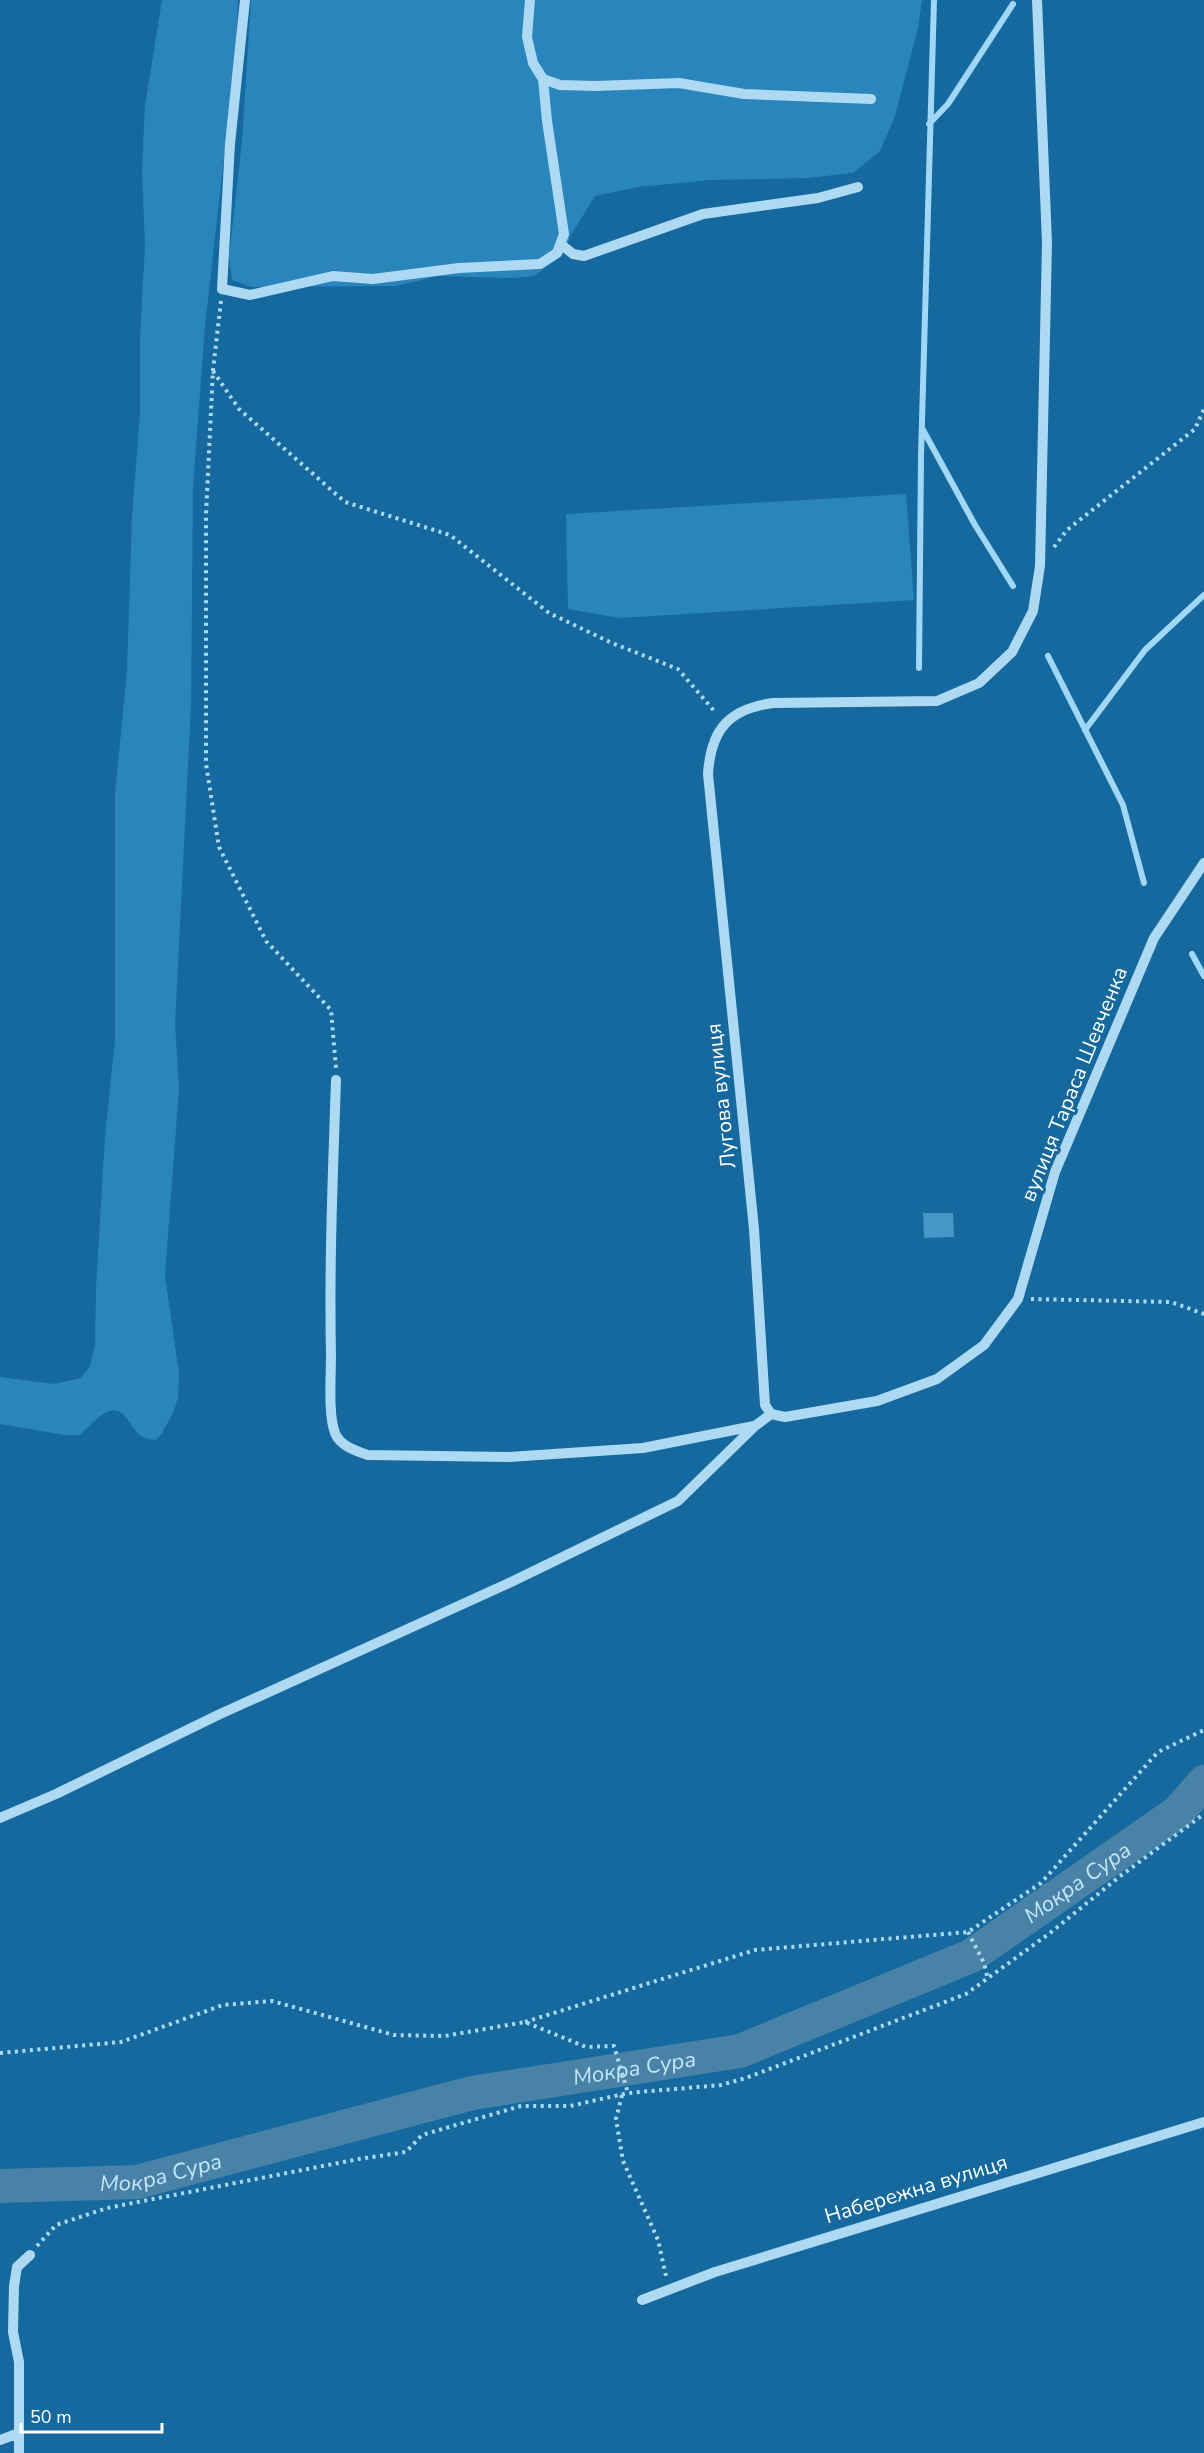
<svg xmlns="http://www.w3.org/2000/svg" width="1204" height="2453" viewBox="0 0 1204 2453" font-family="'Nunito Sans',sans-serif">
<rect width="100%" height="100%" fill="#15699e"/>
<!-- green -->
<path fill="#2985bc" d="M162 0H238L236 51 205 326 193 487 191 707 175 1024 179 1088 165 1276 179 1373 178 1398 173 1413 161 1435 155 1440C151 1439 144 1438 141 1436 129 1428 125 1402 105 1413 96 1418 88 1428 80 1435H64L0 1424V1377L54 1384 81 1378 90 1366 95 1346 96 1288 105 1137 115 1039V794L127 671 132 517 140 413V337L145 247 142 169 145 106Z
M251 0H922L918 28 895 116 880 151 853 173 808 178 710 180 638 187 595 196 571 235 563 255 534 276 512 278 438 276 396 286 252 287 232 280 229 257 242 141Z
M906 494 914 600 620 618 568 609 566 514Z"/>
<g fill="none" stroke-linecap="round" stroke-linejoin="round">
<!-- stream -->
<path stroke="#a0d7f6" stroke-width="6" d="M929 124 948 104 1013 4
M922 428 975 525 1013 586
M1048 656 1123 805 1144 883
M919 668 921 456 934 0
M1085 730 1145 650 1204 595
M1192 954 1204 976"/>
<!-- river -->
<path stroke="#4882a6" stroke-width="34" id="s1" d="M0 2186 137 2182 472 2093 740 2051 971 1956 1178 1812 1204 1782"/>
</g>
<!-- building -->
<path fill="#4797c8" d="M923 1213H953L954 1237 924 1238Z"/>
<g fill="none" stroke-linecap="round" stroke-linejoin="round">
<!-- path -->
<path stroke="#add9f3" stroke-width="4" stroke-dasharray="3 4.5" stroke-linecap="butt" d="M221 301 213 370 206 514V764L219 847 266 941 331 1010 336 1068
M213 371 239 409 345 502 450 535 549 613 612 643 678 669 716 713
M1054 547 1067 530 1195 429 1204 409
M1031 1299 1171 1302 1204 1314
M968 1932 984 1963 988 1980
M525 2022 755 1950 968 1932 1041 1883 1158 1752 1204 1730
M0 2053 121 2042 223 2005 272 2001 394 2035 445 2036 525 2022 586 2047 614 2046 628 2093
M622 2095 616 2119 623 2161 658 2240 666 2276
M37 2246 56 2225 107 2208 359 2159 406 2152 422 2135 521 2106H570L628 2093 721 2085 746 2078 966 1994 1050 1933 1119 1877 1204 1814"/>
<!-- minor -->
<path stroke="#add9f3" stroke-width="10" d="M245 0 230 144 222 289 250 295 333 276 373 279 459 268 540 264 557 253 564 234 547 121 543 79 533 63 527 37 530 0
M543 79 560 85 595 86 679 83 744 94 871 99
M562 245 573 254 584 256 703 214 818 198 858 187
M336 1080C333 1172 329 1263 331 1355 331 1375 328 1415 335 1433 340 1446 356 1451 368 1455L509 1457 643 1448 754 1426
M771 1414 765 1405 754 1229 708 774C711 729 729 709 773 703L937 701 979 683 1012 652 1033 611 1040 566 1047 243 1037 0
M771 1414 785 1417 877 1401 937 1379 984 1345 1018 1299 1055 1172 1154 938 1204 863
M0 1818 56 1794 218 1715 509 1583 678 1501 755 1426 771 1414
M642 2300 715 2272 1204 2122
M0 2440 19 2433
M19 2453V2362L13 2332 14 2286 17 2267 30 2255"/>
</g>
<g text-anchor="middle" stroke-width="6" stroke-linejoin="round" paint-order="stroke">
<!-- street labels -->
<g font-size="21" fill="#fff" stroke="#15699e">
<text transform="translate(1074 1084) rotate(-68)" y="7">вулиця Тараса Шевченка</text>
<text transform="translate(721 1096) rotate(-96)" y="7">Лугова вулиця</text>
<text transform="translate(916 2189) rotate(-17)" y="7">Набережна вулиця</text>
</g>
<!-- water labels -->
<g font-size="22" font-style="italic" fill="#c4e6fa" stroke="#15699e">
<text dy="8" stroke="none"><textPath href="#s1" startOffset="1134">Мокра Сура</textPath></text>
<text dy="8" stroke="none"><textPath href="#s1" startOffset="648">Мокра Сура</textPath></text>
<text dy="8" stroke="none"><textPath href="#s1" startOffset="162">Мокра Сура</textPath></text>
</g>
</g>
<!-- scale -->
<path d="M21 2423v9h141v-9" fill="none" stroke="#ffffff" stroke-width="3"/>
<text x="30" y="2423" font-size="18" fill="#ffffff" stroke="#15699e" stroke-width="4.5" paint-order="stroke">50 m</text>
</svg>
